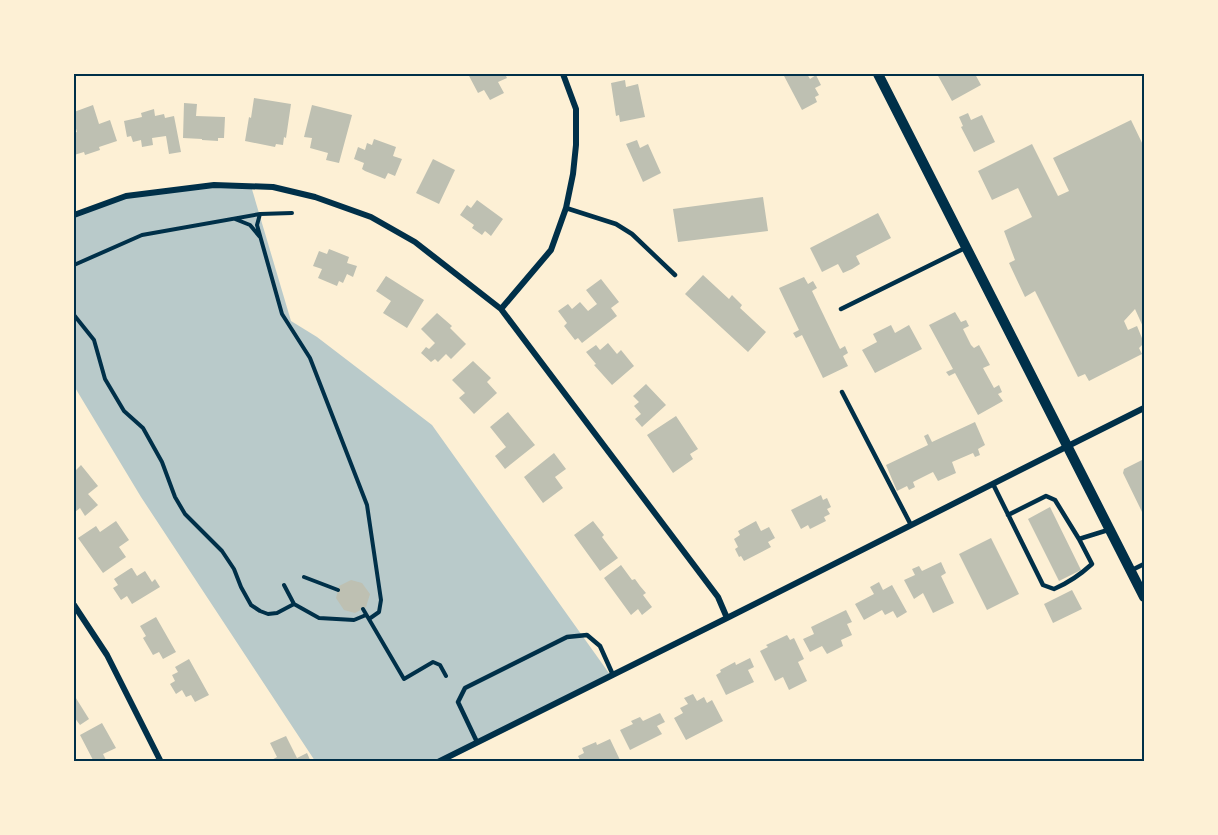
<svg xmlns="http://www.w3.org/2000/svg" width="1218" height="835" viewBox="0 0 1218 835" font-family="'Sofia Sans Condensed',sans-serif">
<rect width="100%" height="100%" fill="#fdf0d5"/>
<!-- green -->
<path fill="#b9caca" d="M214 185 251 186 291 321 317 337 432 425 611 676 438 761H315L141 497 74 386V215L126 196Z"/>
<!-- building -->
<path fill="#bec0b2" d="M468 74H505L507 78 498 82 504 93 490 100 484 90 478 93Z
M783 74H807L810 79 816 75 821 85 815 88 819 95 815 97 817 102 802 110Z
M937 74H962L963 75 966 74H975L981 85 952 101Z
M625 80 626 87 638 84 645 117 620 122 619 115 616 116 611 83Z
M254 98 291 104 286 138 284 137 283 145 276 144 275 147 245 141 249 117 251 118Z
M184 103 197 104 196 116 225 117 224 138H218V141L202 140V139L183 138Z
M93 105 99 124 110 120 117 141 99 147 100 150 85 155 84 152 74 155V133L77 132 74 122V112Z
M312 105 352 115 339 163 326 160 328 153 310 148 312 138 304 137Z
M154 109 155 116 164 114 165 118 174 116 181 152 169 154 166 136 152 138 153 145 142 147 141 140 133 142 131 136 127 137 124 121 142 117 141 113Z
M968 113 971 120 982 115 995 142 974 152 961 127 963 126 959 117Z
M1131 120 1144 147V329L1135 309 1124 321 1128 330 1137 326 1144 343 1139 348 1142 354 1089 381 1085 374 1078 377 1035 291 1025 297 1009 263 1015 260 1004 231 1032 217 1018 188 992 200 978 171 1032 144 1058 196 1069 191 1053 158Z
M374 139 396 147 393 156 402 159 395 176 388 173 385 179 365 171 362 169 364 163 354 159 358 147 365 150 367 143 372 145Z
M637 140 640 148 648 144 661 173 643 182 626 144Z
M433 159 455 170 439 204 416 193Z
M763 197 768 231 678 242 673 209Z
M477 200 503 219 491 236 485 231 482 235 472 228 474 225 460 215 467 205 471 208Z
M878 213 891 238 856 256 860 264 852 269 843 273 838 264 822 272 810 248Z
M329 249 349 257 347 263 357 266 353 277 347 274 343 283 339 281 337 286 318 278 322 269 313 266 319 251 327 254Z
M703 275 729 299 732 295 742 305 740 308 766 332 748 352 685 294Z
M386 276 424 300 407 328 383 313 391 301 376 291Z
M804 277 808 284 813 281 817 288 812 291 837 343 840 349 845 346 848 353 843 356 848 366 823 378 802 335 796 338 793 333 799 330 779 288Z
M601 279 619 302 611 308 617 316 582 343 578 338 575 340 564 326 567 323 558 311 568 304 572 309 580 302 588 311 597 304 586 290Z
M955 312 961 322 966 320 969 326 963 329 971 345 974 348 979 345 990 365 983 368 994 388 999 385 1002 392 998 394 1003 401 978 415 955 373 949 376 946 372 953 369 929 325Z
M437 313 452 326 450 328 466 344 451 359 446 354 438 362 435 359 431 362 421 353 426 347 429 349 435 343 421 329Z
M891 325 895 333 909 325 922 349 875 373 862 350 877 342 873 334Z
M608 343 617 354 621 350 634 366 612 385 594 365 596 364 586 352 596 345 600 350Z
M473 361 491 378 487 382 497 393 474 414 459 398 465 393 452 380Z
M646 384 666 405 642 427 635 419 641 414 634 406 639 402 633 396Z
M508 412 535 445 505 469 495 456 506 447 490 427Z
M676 416 698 449 690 454 693 459 673 473 647 435Z
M975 422 985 445 978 449 980 455 975 457 973 453 952 462 956 473 938 481 933 472 913 482 915 487 909 490 907 486 897 491 886 465 928 445 924 436 928 434 932 442Z
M554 453 566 469 555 477 563 488 543 503 524 477Z
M1144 459V516L1123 473 1124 469Z
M81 465 98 486 88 494 98 505 85 516 80 508 75 512 74 510V472Z
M821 495 823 500 827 498 831 507 827 509 830 514 824 517 826 521 810 529 808 525 801 529 791 510Z
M1050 507 1081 570 1059 581 1028 519Z
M116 521 129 540 119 547 126 557 103 573 78 538 96 526 100 532Z
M593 521 604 535 602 537 618 558 600 571 574 535Z
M756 521 761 531 769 527 775 538 768 542 771 547 744 561 741 556 739 557 735 549 738 547 734 539 740 535 738 531Z
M991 538 1019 594 987 610 959 554Z
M941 562 946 573 941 576 954 603 933 613 923 593 914 599 904 580 915 575 912 569 919 566 922 571Z
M621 565 632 580 635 579 640 586 646 593 643 595 652 607 642 615 638 609 631 615 604 578Z
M131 568H132L137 576 145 571 152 582 155 579 160 587 132 604 127 596 121 600 113 588 118 585 114 579Z
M351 580 362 583 370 594 366 607 355 613 344 610 336 598 339 586Z
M879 582 883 590 892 585 907 612 897 618 893 611 885 615 882 610 864 620 855 604 874 594 870 587Z
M1072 590 1082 609 1053 623 1044 604Z
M846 610 852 622 847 624 852 635 841 640 843 646 827 654 822 646 810 652 803 639 814 634 811 627Z
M156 617 176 652 163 659 159 652 153 655 143 638 146 636 140 626Z
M787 635 790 640 794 638 804 659 798 662 807 681 789 690 783 677 775 681 760 651 768 647 766 645Z
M750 658 754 667 748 670 754 682 726 695 716 675 721 672 720 670 735 662 736 665Z
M189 659 209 695 195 702 191 695 186 697 182 690 176 694 170 684 175 681 172 675 178 672 175 667Z
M693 694 697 701 704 697 707 703 712 700 723 721 686 740 674 718 683 713 680 708 688 704 684 698Z
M74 695 89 719 80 725 74 717V718Z
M660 713 665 722 657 726 662 734 630 750 620 730 633 724 631 721 640 717 643 721Z
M102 723 116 748 103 754 107 762H90L93 760 80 735Z
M286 736 297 758 307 753 311 762H268L277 757 270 743Z
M610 739 620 760 616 762H581L578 756 584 753 582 748 596 742 597 745Z"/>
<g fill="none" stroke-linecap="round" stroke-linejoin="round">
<!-- path -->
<path stroke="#003049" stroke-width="4" d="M292 213 260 214 257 225 282 314 310 358 367 505 381 600 379 612 369 619
M235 219 250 225 260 237
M74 265 142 235 260 214
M74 315 94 340 105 379 124 411 143 428 162 462 175 497 185 514 222 551 234 569 241 587 251 605 260 611 268 614 277 613 294 604
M304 577 338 590
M284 585 294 604 319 618 354 620 366 615
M363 609 404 679 433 662 440 665 446 676"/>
<!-- service -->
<path stroke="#003049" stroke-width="4.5" d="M566 208 616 224 632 234 675 275
M841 309 965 248
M842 392 911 525
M993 484 1043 585 1054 589C1068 583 1080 575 1092 564L1079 539 1108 530
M1008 515 1046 496 1055 500 1079 539
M1132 570 1144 564
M477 742 458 702 465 688 567 637 587 635 600 646 613 675"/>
<!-- minor -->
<path stroke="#003049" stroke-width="6" d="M74 215 126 196 214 185 273 187 315 197 371 217 415 242 501 309 718 597 727 618
M501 309 551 250 566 208 573 174 576 145V109L563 74
M74 605 107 655 161 762
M438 762 727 618 1068 446 1144 408"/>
<!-- tertiary -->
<path stroke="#003049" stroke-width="10" d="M878 74 1144 597"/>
</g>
<!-- border -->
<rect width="1218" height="835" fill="none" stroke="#fdf0d5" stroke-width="150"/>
<rect x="75" y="75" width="1068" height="685" fill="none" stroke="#003049" stroke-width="2"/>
</svg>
